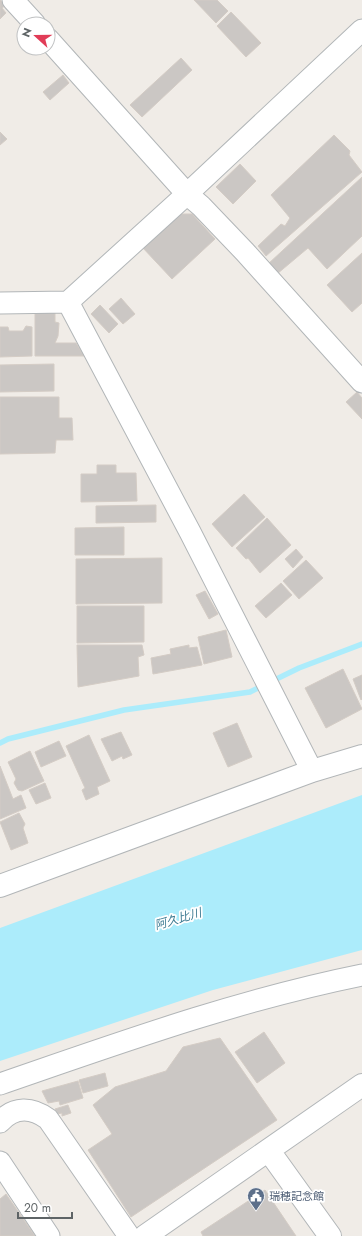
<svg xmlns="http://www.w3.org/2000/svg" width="362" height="1236" viewBox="0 0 362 1236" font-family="Jost,'Noto Sans JP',sans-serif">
<rect width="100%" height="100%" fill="#f0ece7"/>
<!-- water -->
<path fill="#acecfb" d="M362 795V950L213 990 0 1061V928Z"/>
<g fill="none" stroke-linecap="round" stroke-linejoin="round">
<!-- stream -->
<path stroke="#acecfb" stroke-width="5.5" d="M0 743 8 739 124 710 250 692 299 668 362 644"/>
</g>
<!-- building -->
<path fill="#cbc7c4" stroke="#d4ccc5" d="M0 0 6 5 2 8 6 13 0 19Z
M194 0H217L228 11 216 23Z
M231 12 261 43 246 57 217 26Z
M181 58 192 70 142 117 130 105Z
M63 75 69 83 50 100 43 92Z
M0 132 7 139 0 145Z
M334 135 350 151 349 155 362 172 266 256 258 246 281 224 285 226 290 218 271 195Z
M240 164 256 181 233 204 216 187Z
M362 177V236L327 269 308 248 277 274 268 264Z
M177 214H192L215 239 172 279 142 247Z
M362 253V303L352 312 327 285Z
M121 298 135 314 123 324 109 309Z
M100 305 118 324 109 333 91 314Z
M35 312H55V322L59 323 58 336 55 343H76L84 356H35Z
M26 326 32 327V356L0 357V327H8L9 331H23Z
M54 364V391L0 392V365Z
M357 392 362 398V419L346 402Z
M0 397H59V418H72L73 440H56L55 453 0 454Z
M97 465H116V473H136L137 501 81 502V474H97Z
M244 494 265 517 232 547 212 524Z
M156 505V522L96 523V506Z
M267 518 291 545 260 573 248 558 246 559 236 548Z
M124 527V555H75V528Z
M296 549 303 557 293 568 285 559Z
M162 558V603L76 604V559Z
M306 560 323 578 299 599 283 581Z
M281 583 292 595 266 618 255 606Z
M205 591 218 614 209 619 196 595Z
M77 606H144V642L77 643Z
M226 630 232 657 204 664 198 637Z
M77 645H142L144 655 138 657 139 676 78 687Z
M189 645V648L197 647 202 665 153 674 151 658 171 654 170 649Z
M343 669 362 709 326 728 305 688Z
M362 675V699L361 700 353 679Z
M237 723 252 757 228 767 213 733Z
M121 732 132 755 123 759 122 756 112 761 101 739Z
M89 735 110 781 97 787 99 794 86 800 82 790 85 788 66 746Z
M59 741 66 756 41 767 35 752Z
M30 751 44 781 22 791 18 790 14 783 16 779 8 762Z
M0 766 13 799 21 795 26 808 0 819Z
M45 783 51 798 36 804 29 790Z
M19 813 25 824 23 828 28 843 11 850 0 822Z
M264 1032 285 1063 257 1083 235 1052Z
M220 1038 277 1120 131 1217 88 1150 112 1134 93 1105 115 1087 166 1071 183 1047Z
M105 1073 108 1086 83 1093 79 1080Z
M78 1081 83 1098 60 1105 59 1101 48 1103 42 1091Z
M68 1105 71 1113 62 1116V1113L57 1114 55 1109Z
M265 1190 296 1236H203L201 1232Z
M6 1194 35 1236H0V1199Z"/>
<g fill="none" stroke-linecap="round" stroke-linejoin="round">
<!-- minor casing -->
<g stroke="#b2b6b8" stroke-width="23">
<path id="minor" d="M13 0 35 24
M48 39 187 194 201 206 245 252 362 382
M68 302 187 194 362 30
M0 303 68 302 190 532 312 771
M0 1084C119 1043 238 1000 362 975
M0 1122C14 1106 32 1107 48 1119L129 1236
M0 1162 49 1236"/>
</g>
<!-- tertiary casing -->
<g stroke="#b2b6b8" stroke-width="24">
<path id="tertiary" d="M0 886 312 771 362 756
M269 1151 330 1236
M145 1236 362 1085"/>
</g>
<!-- minor -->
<use href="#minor" stroke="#fff" stroke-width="21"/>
<!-- tertiary -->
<use href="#tertiary" stroke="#fff" stroke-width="22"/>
</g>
<!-- icons -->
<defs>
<g id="civic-pin" transform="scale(0.9)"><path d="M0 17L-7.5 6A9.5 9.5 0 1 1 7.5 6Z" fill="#5c6f8a" stroke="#fff"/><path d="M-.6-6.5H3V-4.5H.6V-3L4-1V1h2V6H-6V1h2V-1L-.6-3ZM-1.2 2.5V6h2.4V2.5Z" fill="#fff"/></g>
</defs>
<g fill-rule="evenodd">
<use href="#civic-pin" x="256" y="1196"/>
</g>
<g text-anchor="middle" stroke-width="3.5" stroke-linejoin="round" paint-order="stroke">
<!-- service labels -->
<g font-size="11" fill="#4e5e75" stroke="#fff" text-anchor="start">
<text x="269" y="1200">瑞穂記念館</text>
</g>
<!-- water labels -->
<g font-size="12" font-style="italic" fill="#3f7c93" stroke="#fff">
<text transform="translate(178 919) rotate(-16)" y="4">阿久比川</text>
</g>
</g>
<!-- north arrow -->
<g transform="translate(36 36) rotate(291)"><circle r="19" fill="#ffffff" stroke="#bfc1c2"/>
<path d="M0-3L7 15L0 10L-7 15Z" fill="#e13c57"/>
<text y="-6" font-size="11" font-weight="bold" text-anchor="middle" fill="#5e6466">N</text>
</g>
<!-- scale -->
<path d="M18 1212v6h54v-6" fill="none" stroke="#5e6466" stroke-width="2"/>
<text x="24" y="1212" font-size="12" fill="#5e6466" stroke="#ffffff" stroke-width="3" paint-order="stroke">20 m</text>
</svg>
